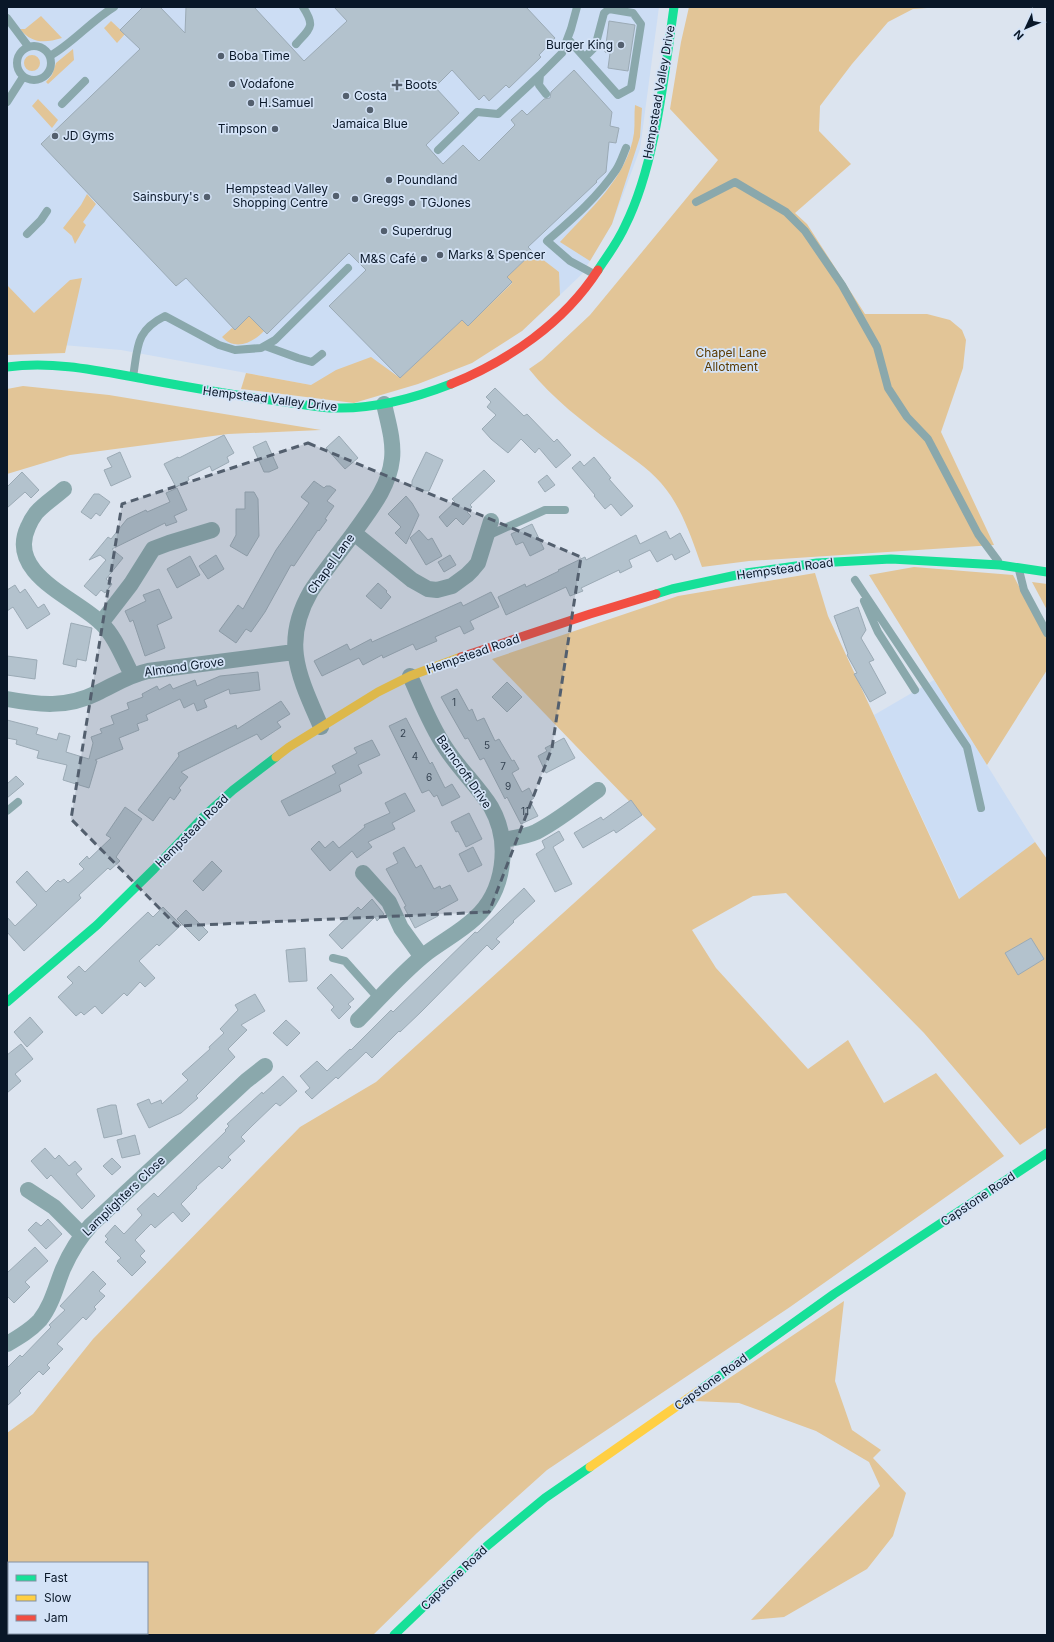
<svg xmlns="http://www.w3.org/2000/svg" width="1054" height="1642" viewBox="0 0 1054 1642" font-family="Inter,sans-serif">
<rect width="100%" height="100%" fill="#dce4ef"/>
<!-- built -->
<path fill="#ccddf4" d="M7 7H659L640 149 612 224 582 274 522 331 423 373 364 387 311 385 121 350 51 344 7 298Z
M934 680 1035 842 960 899 874 715Z"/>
<!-- green -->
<path fill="#e2c597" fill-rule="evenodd" d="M689 7H928L927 8 913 9 888 22 852 64 820 106 819 131 851 164 795 213 807 224 865 314H927L950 320 962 330 966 340 963 368 941 432 994 545 749 561 702 567C691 537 682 507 661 483 647 467 629 456 613 444 582 421 553 399 529 369L542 360 590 315 718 160 670 109 681 42Z
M41 16 62 38C45 43 32 44 20 29H25Z
M111 21 125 34 117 43 104 28Z
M73 49 74 60 48 84 46 82 52 75 56 63Z
M24 63a8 8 0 1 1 16 0a8 8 0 1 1-16 0Z
M38 99 58 120 52 128 32 106Z
M635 105 642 108 640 137 612 224 590 261 560 242C588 211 628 177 634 133 635 124 634 114 635 105Z
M87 194 96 204 83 222 86 225 75 244 72 236 63 228 81 205Z
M533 252 559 272 560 295 522 331 472 363 418 384 354 403 241 389 246 373 311 385 336 370 371 357 400 378 462 320 468 326 512 283 507 277Z
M82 278 65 353 7 355V285L34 313 70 280Z
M249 316 264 331C253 343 235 351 222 337L232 328 235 330Z
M23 386 109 395 321 430 228 434 70 455 7 474V389Z
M914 567 1013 575 1047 639V670L987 765 869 575Z
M815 573 828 616 959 899 1035 842 1047 859V1127L1020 1145 924 1033 786 893 753 896 692 930 716 968 808 1069 848 1040 884 1103 936 1073 1004 1156 790 1307 547 1470 477 1533 373 1635H7V1433L33 1414 93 1339 300 1127 376 1082 656 829 492 659 678 596ZM9 1563H147V1633H9Z
M1032 582 1047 584V610Z
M844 1301 835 1381 852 1430 881 1450 873 1458 906 1493 893 1536 867 1569 784 1617 751 1620 880 1486 869 1462 816 1431 739 1403 695 1401Z"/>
<!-- building -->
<path fill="#b3c2cd" stroke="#9baab5" d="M143 7H160L185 33 186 7H254L304 61 347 21 334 7H526L555 38 539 55 541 57 509 88 506 85 489 101 484 95 479 100 452 70 435 87 459 113 426 145 443 164 463 145 479 161 515 125 511 120 522 110 527 115 544 99 550 98 551 92 574 70 612 112 610 126 619 128 616 143 609 142 606 172 596 181 597 182 528 247 533 252 507 277 512 282 468 326 462 320 400 378 329 306 366 270 349 253 267 334 249 316 235 330 186 278 176 286 41 144 140 49 120 30Z
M609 21 635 25 628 71 608 68 610 53 605 52Z
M495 388 524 416 527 414 554 442 557 439 571 455 556 468 539 448 535 453 521 439 508 453 491 439 482 429 496 415 487 407 491 402 486 397Z
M224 435 234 453 227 457 229 462 212 471 210 466 188 477 189 480 176 487 164 464 178 457 179 458Z
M339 436 358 458 345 469 326 448Z
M266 441 278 468 269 472H264L253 447Z
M120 452 131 477 111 486 104 470 112 467 107 458Z
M426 452 443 460 429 491H425L412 486V481Z
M594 457 611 478 609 479 633 506 621 516 611 504 605 509 594 496 595 495 572 468 580 461 584 466Z
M484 470 495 481 470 505 472 507 467 512 471 516 463 525 456 518 447 527 439 517 455 502 452 499Z
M22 472 39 490 31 498 25 492 7 508V487Z
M547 475 555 485 545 492 538 482Z
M314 481 324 488 326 486H330L336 490 327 501 334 506 325 519 327 520 319 531 318 530 294 566 291 565 265 612 251 632 246 629 236 643 219 631 238 605 243 609 276 550 309 503 301 497Z
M177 488 187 510 174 516 177 522 166 526 165 523 112 549 123 558 106 579 112 584 105 593 101 590 96 596 84 586 106 560 100 555 89 560 108 537 111 539 127 519 146 510 147 512 170 502 166 493Z
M245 492H254L258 499 259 536 247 556 230 546 236 535V509H245Z
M94 494H99L110 502 100 516 96 513 91 519 81 512Z
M406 496 412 503 419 515 406 544 395 533 401 527 388 514Z
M532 524 544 549 530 556 523 542 516 545 511 534Z
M419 530 428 540 432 538 442 556 426 565 410 538Z
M666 531 670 539 680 533 690 552 675 560 672 554 657 562 650 550 629 560 632 567 620 573 619 570 581 588 583 591 570 596 566 587 506 615 498 597 525 584 526 587 559 571 558 570 585 557 586 560 636 535 640 544Z
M216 555 224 569 208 579 199 566Z
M450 555 456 565 444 572 438 562Z
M190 556 200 575 177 588 167 569Z
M378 583 387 591 386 592 391 597 381 609 366 596Z
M15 585 20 593 25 589 38 608 44 604 50 614 27 629 13 607 7 611V590Z
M159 589 172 618 157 625 165 648 145 656 133 620 130 622 125 611 146 601 143 595Z
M491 592 499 607 470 621 474 629 464 634 460 626 435 637 437 641 416 650 413 644 383 658 382 655 363 665 359 658 322 676 314 661 347 644 350 650 371 639 372 642 461 602 463 606Z
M858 607 866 630 861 638 874 660 869 662 886 693 870 702 854 674 857 673 847 655 848 654 834 616Z
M71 623 92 628 86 661 77 659 76 667 63 664Z
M7 656 37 660 35 679 7 675Z
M258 672 260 690 230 694 229 689 204 700 207 707 197 711 194 703 184 708 180 699 146 715 148 720 137 724 139 730 119 738 123 749 95 760 97 761 89 788 63 780 67 765 37 758 39 751 16 744 17 740 7 738V720L38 728 36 734 57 740 59 733 70 736 66 752 89 759 93 743 91 737 102 733 100 729 114 724 111 716 129 709 127 703 143 697 142 694 157 686 159 690 170 684 173 689 195 680 197 686 220 676Z
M507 682 522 697 507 712 492 697Z
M457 689 469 711 472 709 477 721 484 718 495 741 499 739 512 761 514 760 519 769 512 773 522 792 529 788 534 798 530 801 538 816 521 824 507 797 505 799 484 758 480 760 468 738 465 739 441 697Z
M281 701 290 714 277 722 281 727 261 740 257 734 181 772 188 777 179 788 181 790 174 800 170 797 153 821 138 810 179 756 178 753 236 725 237 729Z
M406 718 430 764 432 762 445 788 452 784 460 797 442 806 437 795 434 797 429 790 422 793 389 726Z
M564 738 575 758 546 773 538 756 547 751 545 748Z
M372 740 380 755 358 765 362 773 339 785 341 791 289 816 281 801 336 773 332 766 357 753 354 748Z
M16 776 24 784 7 798V784Z
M405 793 415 811 392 823 395 829 368 842 372 847 357 858 352 851 330 871 311 849 319 841 325 848 333 841 339 848 365 827 364 825 390 813 385 803Z
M631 800 642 815 616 833 614 830 583 848 574 833 601 817 603 820Z
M125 807 142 819 116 857 120 861 110 870 108 868 79 895 81 898 24 951 7 932V917L15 926 37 905 16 882 27 871 46 892 58 880 60 882 64 879 68 883 84 869 79 864 87 856 89 859 111 838 106 835Z
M469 813 482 839 466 847 458 831 456 832 451 822Z
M559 831 564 840 553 847 572 884 555 892 536 854 545 848 542 841Z
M404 847 416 868 421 865 434 889 440 886 441 889 450 885 458 900 436 912 438 916 415 928 404 907 406 906 386 869 398 863 393 853Z
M473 847 482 865 468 872 459 854Z
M212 861 222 871 203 891 193 881Z
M524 888 535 901 513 921 514 922 496 939 500 942 492 950 487 945 421 1012 400 1032 399 1031 372 1058 366 1052 338 1079 336 1077 312 1099 305 1092 310 1088 300 1076 317 1061 327 1071 350 1049 351 1050 391 1010 393 1012 475 932 477 933Z
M372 899 384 914 377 921 375 917 342 949 329 935 358 907 361 910Z
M163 907 181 925 159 946 157 944 139 961 155 978 145 987 140 982 127 996 124 993 102 1014 95 1006 84 1015 81 1012 76 1016 58 997 73 983 67 977 79 966 85 972 148 912 153 917Z
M186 910 208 932 199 941 177 919Z
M1031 938 1044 959 1018 975 1005 953Z
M305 948 307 981 289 982 286 950Z
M331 974 354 999 348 1004 351 1007 339 1019 331 1010 334 1007 317 988Z
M255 994 265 1011 241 1025 247 1030 228 1049 235 1057 196 1096 198 1098 181 1113 149 1128 137 1104 149 1099 151 1104 161 1100 162 1104 188 1080 182 1074 210 1049 209 1047 224 1033 220 1029 238 1010 235 1005Z
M30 1017 43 1032 27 1047 14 1032Z
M286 1020 300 1033 287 1046 273 1033Z
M21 1044 33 1059 15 1074 21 1081 7 1093V1055Z
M283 1076 297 1091 280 1106 276 1103 253 1125 241 1137 245 1141 228 1157 231 1160 222 1169 219 1166 196 1187 197 1188 181 1204 190 1214 182 1222 173 1212 155 1228 151 1224 135 1240 145 1251 140 1256 146 1262 132 1276 117 1261 121 1258 105 1242 108 1239 105 1236 115 1225 124 1234 142 1215 137 1209 154 1193 158 1197 226 1131 225 1130 229 1126 227 1124 262 1092 263 1094Z
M111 1105H116L122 1134 104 1138 97 1109Z
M135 1135 140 1154 122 1158 117 1140Z
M45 1148 55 1159 59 1155 69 1166 75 1161 82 1169 76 1174 95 1196 82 1209 51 1175 47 1179 31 1161Z
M112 1158 121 1167 112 1175 103 1166Z
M48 1219 62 1234 46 1249 28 1230 36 1222 41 1226Z
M35 1247 48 1261 25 1282 30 1287 14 1303 7 1296V1273Z
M93 1271 106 1284 99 1291 105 1296 94 1307 96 1309 86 1320 83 1317 57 1344 63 1349 47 1365 50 1368 43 1375 39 1371 19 1391 21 1393 7 1406V1368L20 1355 22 1357 51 1327 49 1325 65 1310 60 1306Z"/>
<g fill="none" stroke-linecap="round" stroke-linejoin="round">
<!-- lane -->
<path stroke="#8aa8ac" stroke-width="8" d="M7 18 28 46
M568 39 618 95 631 88 641 24 633 13 609 9 604 13 595 47 585 57
M296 44C310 28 316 27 303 7
M17 63a17 17 0 1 1 34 0a17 17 0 1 1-34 0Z
M50 56C73 43 91 21 114 7
M546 94 539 85 540 75 562 53 571 29 577 7
M7 102 23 77
M62 104 85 81
M438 150 477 112 498 114 540 75
M696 202 735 182 786 212 805 231 842 285 877 347 888 388 907 417 928 439 978 534 998 561
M27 234 41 220 47 211
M594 274 570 261 547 241C571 220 597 198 616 170 620 164 623 155 626 148
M265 346 298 358 312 362 322 354
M133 377C138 347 135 331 165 316L219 345 235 350 261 348 275 340 348 268
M487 536 545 510H565
M1019 570 1024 590 1047 633
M855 580 967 747 981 808
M864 601 878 632 915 690
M7 811 18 802
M333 958 345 961 379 999"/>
<!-- street -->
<path stroke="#8aa8ac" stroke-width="16" d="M64 489C55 497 44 504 36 513 33 517 30 522 28 527 6 574 76 598 101 623 115 636 123 658 132 675
M354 533 412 580 428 589 437 590 452 586 467 575 473 569 478 563 491 521
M101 623 131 584 153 549 169 543 212 530
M7 699C39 705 67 708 97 693 114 685 129 675 148 671L294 652
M321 727C299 676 281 643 311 591 324 571 339 553 353 534 369 511 389 488 392 459 394 441 388 422 384 404
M502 840C514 838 525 837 536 832 558 821 578 804 598 790
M363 873 389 902 401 928 422 957
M358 1020C379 999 400 975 423 956 439 943 459 933 474 919 505 892 511 842 491 807 478 786 458 768 445 747 430 725 421 700 410 676
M28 1190 54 1207 82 1235
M7 1344C19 1337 31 1330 40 1320 52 1305 56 1286 63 1269 70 1253 79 1238 91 1225L246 1081 265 1066"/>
<!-- fast -->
<path stroke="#16e098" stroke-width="9" d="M598 270C607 256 618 242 625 226 656 164 664 76 674 7
M7 367C52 361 95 370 139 378 188 387 236 396 285 402 302 404 319 408 336 408 375 409 415 398 451 384
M656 594 672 589 746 573 817 563 891 559 1000 565 1047 572
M7 1002 97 925 154 869 204 816 233 790 276 757
M700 1390 834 1294 1047 1153
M394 1635 487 1546 545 1498 590 1467"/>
<!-- slow -->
<path stroke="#ffcf43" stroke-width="9" d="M276 757 289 747 378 692 410 676 461 657
M590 1467 700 1390"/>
<!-- jam -->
<path stroke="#f24e42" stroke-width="9" d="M451 384C508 361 564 323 598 270
M461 657 590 614 656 594"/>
</g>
<!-- marked area -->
<path fill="#535f6e" fill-opacity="0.2" stroke="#535f6e" stroke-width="3" stroke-dasharray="8 5" stroke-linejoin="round" d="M308 443 581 557 552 748 489 912 177 926 71 819 122 504Z"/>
<!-- markers -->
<g fill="#535f6e" stroke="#d4e3f7" stroke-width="1.5">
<circle cx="621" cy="45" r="4"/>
<circle cx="221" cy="56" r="4"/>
<circle cx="232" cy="84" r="4"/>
<path d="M395 79h4v4h4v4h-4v4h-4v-4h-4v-4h4z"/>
<circle cx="346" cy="96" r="4"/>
<circle cx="251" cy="103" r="4"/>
<circle cx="370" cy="110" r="4"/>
<circle cx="275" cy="129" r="4"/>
<circle cx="55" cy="136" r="4"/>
<circle cx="389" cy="180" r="4"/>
<circle cx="336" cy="196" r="4"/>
<circle cx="207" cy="197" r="4"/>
<circle cx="355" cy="199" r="4"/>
<circle cx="412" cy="203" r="4"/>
<circle cx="384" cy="231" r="4"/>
<circle cx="440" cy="255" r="4"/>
<circle cx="424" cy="259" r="4"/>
</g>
<g text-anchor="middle" stroke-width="3.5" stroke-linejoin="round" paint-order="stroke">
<!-- number labels -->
<g font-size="10" fill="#344251">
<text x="454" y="706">1</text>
<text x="403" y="737">2</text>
<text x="487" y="749">5</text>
<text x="415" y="760">4</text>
<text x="503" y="770">7</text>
<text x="429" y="781">6</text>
<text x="508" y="790">9</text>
<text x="525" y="815">11</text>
</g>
<!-- poi labels -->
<g font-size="12" fill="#091728" stroke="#d4e3f7" text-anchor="start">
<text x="613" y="49" text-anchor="end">Burger King</text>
<text x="229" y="60">Boba Time</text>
<text x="240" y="88">Vodafone</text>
<text x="405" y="89">Boots</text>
<text x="354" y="100">Costa</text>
<text x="259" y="107">H.Samuel</text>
<text x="370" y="128" text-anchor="middle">Jamaica Blue</text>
<text x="267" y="133" text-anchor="end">Timpson</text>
<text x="63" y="140">JD Gyms</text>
<text x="397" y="184">Poundland</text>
<text x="328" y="193" text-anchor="end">Hempstead Valley<tspan x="328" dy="14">Shopping Centre</tspan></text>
<text x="199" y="201" text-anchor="end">Sainsbury's</text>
<text x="363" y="203">Greggs</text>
<text x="420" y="207">TGJones</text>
<text x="392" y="235">Superdrug</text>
<text x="448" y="259">Marks &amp; Spencer</text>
<text x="416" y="263" text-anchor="end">M&amp;S Café</text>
</g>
<!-- street labels -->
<g font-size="12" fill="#091728" stroke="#d4e3f7">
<text transform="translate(659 92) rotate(-80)" y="4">Hempstead Valley Drive</text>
<text transform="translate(270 399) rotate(7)" y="4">Hempstead Valley Drive</text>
<text transform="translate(331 564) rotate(-54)" y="4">Chapel Lane</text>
<text transform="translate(785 569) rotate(-8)" y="4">Hempstead Road</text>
<text transform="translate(473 654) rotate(-19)" y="4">Hempstead Road</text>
<text transform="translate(184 667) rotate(-8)" y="4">Almond Grove</text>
<text transform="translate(464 772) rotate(55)" y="4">Barncroft Drive</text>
<text transform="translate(192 831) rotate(-45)" y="4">Hempstead Road</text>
<text transform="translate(124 1196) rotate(-44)" y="4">Lamplighters Close</text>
<text transform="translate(978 1199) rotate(-34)" y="4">Capstone Road</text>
<text transform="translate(711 1382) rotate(-36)" y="4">Capstone Road</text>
<text transform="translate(454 1578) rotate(-44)" y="4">Capstone Road</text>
</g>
<!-- park labels -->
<g font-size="12" fill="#5a3a00" stroke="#d4e3f7">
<text x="731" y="357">Chapel Lane<tspan x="731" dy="14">Allotment</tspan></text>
</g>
</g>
<!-- border -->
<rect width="1054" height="1642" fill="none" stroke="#091728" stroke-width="16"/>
<!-- legend -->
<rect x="8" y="1562" width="140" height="72" fill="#d4e3f7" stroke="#8391a4"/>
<rect x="16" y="1575" width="20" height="6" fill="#16e098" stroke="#8391a4"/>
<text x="44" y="1582" font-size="12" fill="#091728">Fast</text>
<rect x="16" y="1595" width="20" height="6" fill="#ffcf43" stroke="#8391a4"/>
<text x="44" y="1602" font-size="12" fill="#091728">Slow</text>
<rect x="16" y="1615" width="20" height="6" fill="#f24e42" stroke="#8391a4"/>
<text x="44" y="1622" font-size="12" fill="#091728">Jam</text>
<!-- north arrow -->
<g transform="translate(1026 28) rotate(226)" stroke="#d4e3f7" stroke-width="3" paint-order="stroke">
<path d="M0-3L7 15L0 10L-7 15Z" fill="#091728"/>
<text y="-6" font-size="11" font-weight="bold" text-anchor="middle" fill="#091728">N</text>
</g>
</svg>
